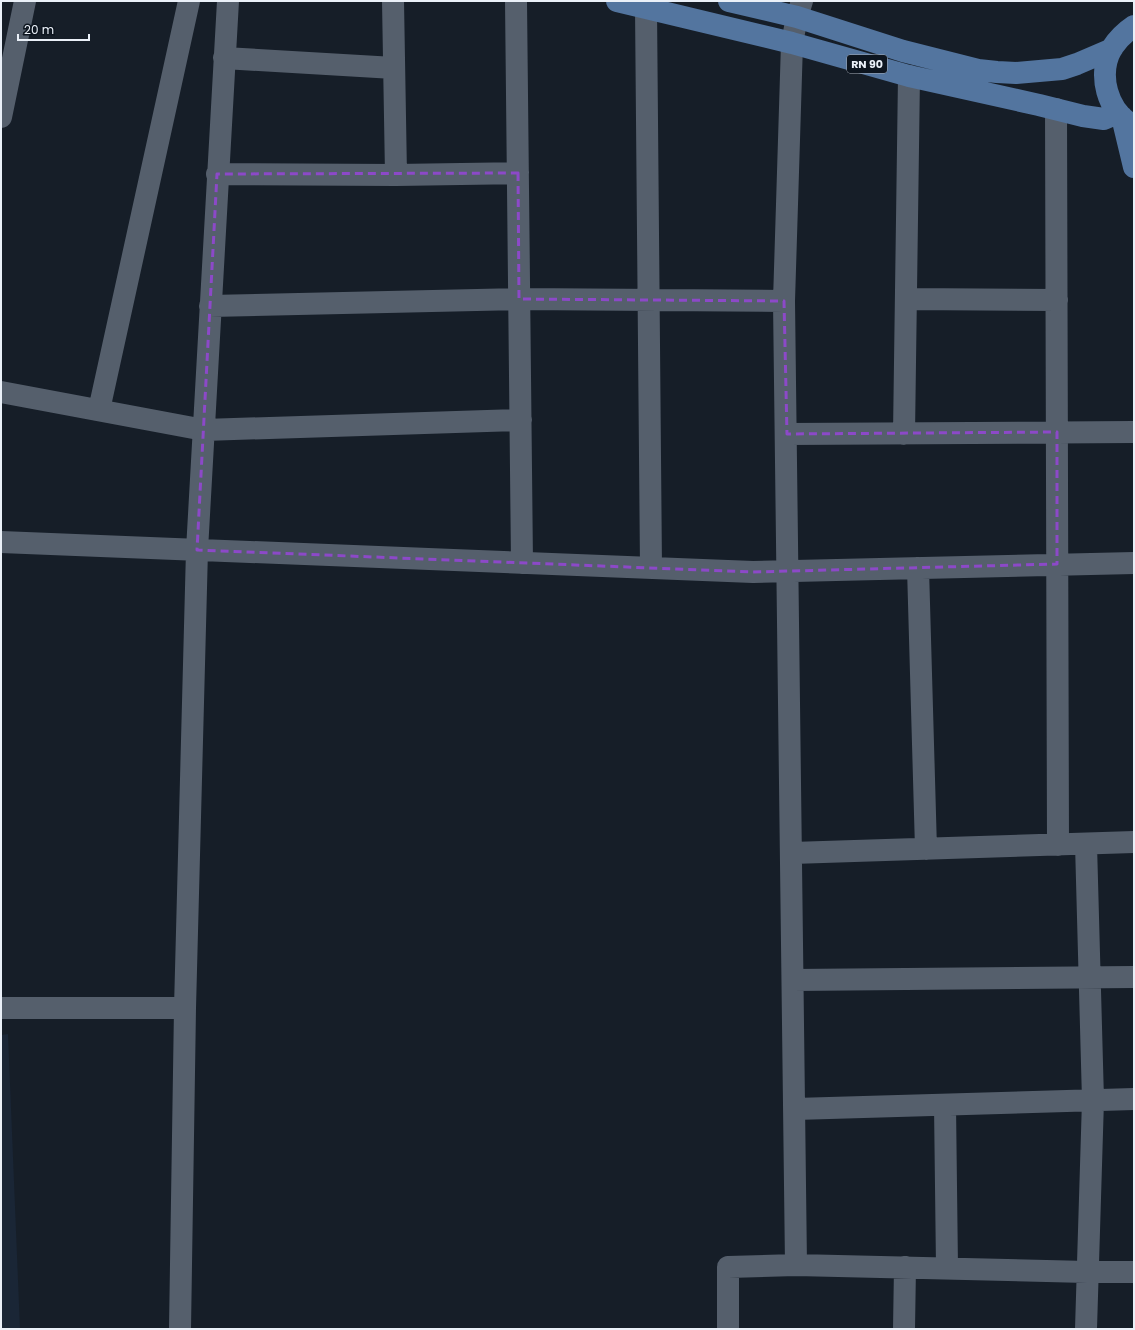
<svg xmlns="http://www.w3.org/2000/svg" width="1135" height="1330" viewBox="0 0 1135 1330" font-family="Poppins,sans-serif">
<rect width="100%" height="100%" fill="#161e28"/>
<!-- built -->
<path fill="#1a2636" d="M8 1034 20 1329H1V1035Z"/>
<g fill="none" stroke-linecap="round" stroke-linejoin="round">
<!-- minor -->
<path stroke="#555f6c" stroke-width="22" d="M393 1 396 175
M516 1 522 563
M646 8 651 568
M224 58 394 68
M1056 109 1058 845
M1 117 25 1
M217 174 396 175 518 173
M906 299 1057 300
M210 306 519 299 784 301
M1 392 204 430 521 420
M99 410 189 1
M787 434 1134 432
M904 434 909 76
M1 542 753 572 1134 563
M918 568 926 849
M792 853 1134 842
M793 980 1134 977
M1 1008H185
M945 1105 947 1268
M795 1109 1134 1099
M796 1265 784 301 792 43 797 17 802 1
M180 1329 185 1008 197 550 228 1
M728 1329V1267L796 1265 1087 1272H1134
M904 1329 905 1267
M1086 1329 1093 1100 1086 844"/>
<!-- primary -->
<path stroke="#53759f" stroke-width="22" d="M617 1 792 43 909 76 1039 105 1083 116 1104 119 1118 113
M729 1 797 17 903 51 978 70 997 72 1016 73 1062 69 1077 64 1112 49
M1134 26C1125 32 1118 39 1112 48 1097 74 1107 112 1134 126
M1122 117 1134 167"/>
</g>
<!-- marked area -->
<path fill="none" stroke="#8c49c8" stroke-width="3" stroke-dasharray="8 5" stroke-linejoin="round" d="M518 173 519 299 784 301 787 434 1057 432V564L753 572 197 550 217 174Z"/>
<g text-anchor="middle" stroke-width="3.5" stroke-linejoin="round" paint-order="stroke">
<!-- shield labels -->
<rect fill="#0d151f" stroke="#a8aeb7" stroke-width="1" x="847" y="55" width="40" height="18" rx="3"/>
<g font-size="11" font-weight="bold" fill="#eaf0f8">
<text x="867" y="68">RN 90</text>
</g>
</g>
<!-- border -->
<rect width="1135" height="1330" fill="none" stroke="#eaf0f8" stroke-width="4"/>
<!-- scale -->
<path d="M18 34v6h71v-6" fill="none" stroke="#eaf0f8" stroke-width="2"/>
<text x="24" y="34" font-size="12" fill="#eaf0f8" stroke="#0d151f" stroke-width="3" paint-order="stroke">20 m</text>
</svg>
